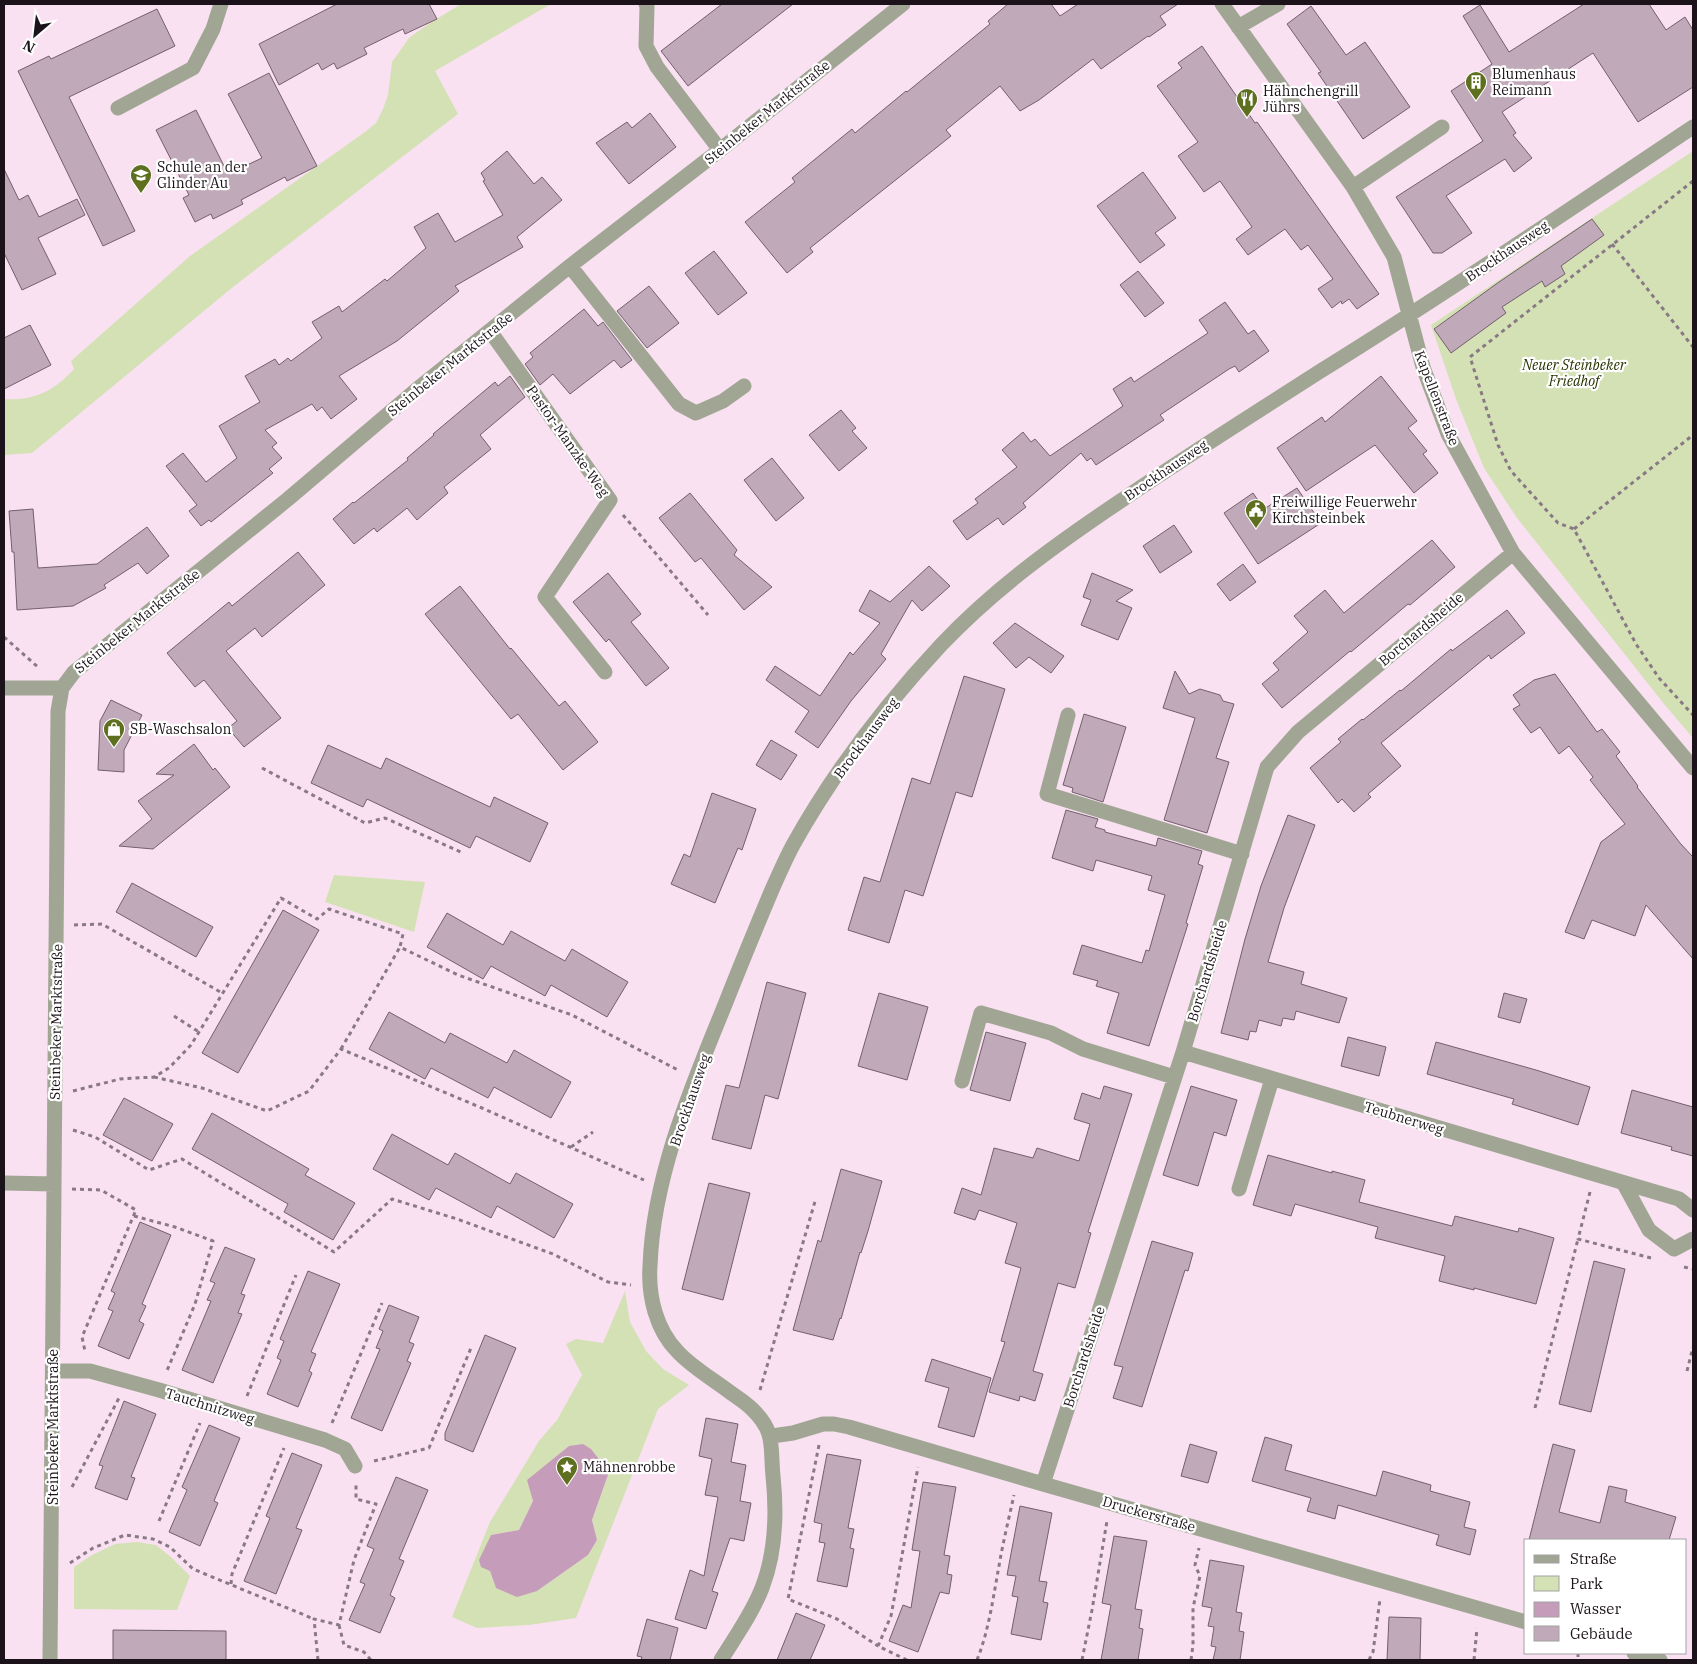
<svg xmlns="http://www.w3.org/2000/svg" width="1697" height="1664" viewBox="0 0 1697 1664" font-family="'IBM Plex Serif',serif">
<rect width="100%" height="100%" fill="#f9e1f2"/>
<!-- green -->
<path fill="#d4e1b5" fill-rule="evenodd" d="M461 4H551L435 71 458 114 233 287 32 453 4 455V399C34 401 54 391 74 369L71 361 190 256 365 132 376 123 383 109 388 95 392 62 409 38 427 25Z
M1693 151V738L1664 704 1517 518 1484 468 1456 399 1431 325Z
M334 875 425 882 414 932 325 902Z
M625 1291 630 1322 646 1351 663 1369 689 1385 658 1409 576 1618 529 1625 477 1628 452 1617 490 1522 539 1441 557 1420 582 1375 566 1344 576 1339 603 1343ZM569 1446 609 1472 592 1520 597 1540 588 1555 537 1591 496 1588 490 1571 491 1535 519 1530 533 1501 528 1480Z
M137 1542 156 1545 172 1558 190 1576 177 1610 74 1609V1567L92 1555 115 1544Z"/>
<!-- water -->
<path fill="#c59cb9" d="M583 1444 591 1449 609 1472 592 1520 597 1540 588 1555 537 1591 517 1597 496 1588 490 1571 481 1567 479 1560 491 1535 519 1530 533 1501 527 1480 569 1446Z"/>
<!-- building -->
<path fill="#c0a9b9" stroke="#745f6d" d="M337 4H429L437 19 405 34 403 29 364 48 367 54 337 69 334 63 322 70 318 63 279 85 259 44Z
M722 4H793L688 86 661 51Z
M1008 4H1051L1060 16 1078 4H1178L1160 16 1166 25 1149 37 1148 36 1101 69 1093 59 1039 100 1020 111 1000 86 946 130 951 136 810 248 813 252 787 273 745 222 795 182 792 178 852 129 855 133 906 91 907 92 990 24 988 21Z
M1584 4H1649L1666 30 1685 17 1693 30V87L1638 122 1593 53 1502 112 1516 133 1513 135 1532 158 1514 172 1505 159 1446 196 1472 233 1442 253H1433L1396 197 1483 141 1451 91 1492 64 1463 16 1480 5 1509 52Z
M1311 6 1346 55 1365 42 1410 107 1363 139 1318 73 1321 72 1287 24Z
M157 9 175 46 69 97 135 231 103 246 18 71 49 56 51 59Z
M1202 46 1255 123 1257 122 1379 294 1357 309 1349 299 1342 304 1341 301 1332 308 1318 289 1333 279 1308 245 1301 250 1285 229 1248 255 1236 239 1252 227 1220 181 1204 192 1178 156 1198 142 1157 86 1182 68 1178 63Z
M269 73 317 166 287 181 285 177 241 200 243 204 213 219 211 214 195 222 183 198 189 195 156 130 196 110 228 174 262 158 228 94Z
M650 113 676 147 629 184 596 143 627 122 632 128Z
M507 151 534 184 542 177 562 200 517 237 523 247 455 286 459 291 397 341 339 376 357 399 331 419 322 407 317 411 312 404 265 430 277 443 272 447 282 458 269 469 273 473 211 522 209 520 201 526 189 511 197 505 166 466 183 453 206 482 237 458 219 426 260 402 245 376 275 359 279 365 288 358 291 361 322 338 312 322 339 306 342 312 385 279 387 281 426 248 414 227 438 213 455 242 503 215 483 181 485 180 481 173Z
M4 169 19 200 28 195 39 217 77 199 85 215 38 238 56 274 22 290 4 253Z
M1143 172 1176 218 1155 233 1165 245 1140 263 1097 206Z
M1592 219 1604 235 1561 266 1565 274 1545 287 1542 281 1502 307 1506 313 1451 353 1434 329 1499 282Z
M714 251 747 293 718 315 685 273Z
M1138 271 1164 303 1145 317 1120 285Z
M649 286 679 323 647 348 617 311Z
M1225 302 1248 334 1254 330 1269 351 1239 372 1235 366 1229 369 1160 415 1164 420 1096 465 1091 458 1087 461 1081 453 1023 503 1026 507 1003 525 998 518 967 540 953 521 978 503 975 499 1017 467 1002 450 1023 432 1031 442 1035 439 1050 456 1123 406 1113 389 1131 377 1134 382 1208 333 1199 320Z
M584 309 598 326 603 322 632 360 621 368 614 360 570 394 553 374 540 385 525 364 533 357 530 353Z
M30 325 51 365 4 389V338Z
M510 376 525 397 480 435 491 449 444 487 448 493 417 520 407 508 377 532 374 528 354 544 333 519 353 502 354 503 408 460 407 458 434 435 433 434 495 382 498 386Z
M1381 376 1417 421 1408 428 1427 451 1423 454 1438 473 1414 493 1375 445 1306 491 1277 448 1322 417 1325 422Z
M841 410 856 428 852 431 867 448 839 471 809 435Z
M772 458 804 498 776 521 744 480Z
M1297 488 1321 523 1258 564 1224 513 1253 493 1264 509Z
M690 493 737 550 734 555 772 587 744 610 701 558 695 562 659 518Z
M33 509 38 568 97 564 147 527 169 556 147 574 138 563 104 585 106 588 73 606 17 610 14 552H12L9 511Z
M1174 525 1192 552 1160 573 1143 546Z
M1432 540 1455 567 1410 605 1408 604 1351 652 1350 651 1282 708 1262 684 1279 670 1273 663 1308 632 1294 616 1325 590 1344 613Z
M298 552 325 585 262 637 255 628 226 651 281 718 244 747 228 728 237 721 204 680 195 687 167 653 229 602 232 606Z
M1243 564 1256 582 1230 601 1217 584Z
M929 566 950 586 922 611 912 600 881 654 886 659 851 701 818 748 795 732 809 711 766 680 775 666 820 696 850 652 853 655 880 623 859 611 870 590 890 602Z
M608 573 641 614 631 622 669 668 646 686 609 639 606 642 573 602Z
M1092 573 1133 590 1116 601 1132 608 1118 640 1081 625 1091 600 1083 597Z
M460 586 510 649 511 648 559 706 565 701 598 742 563 770 518 714 511 719 425 614Z
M1507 610 1525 633 1491 659 1489 655 1381 743 1401 766 1368 794 1371 797 1354 812 1342 799 1338 803 1310 768 1341 742 1338 739 1362 719 1363 720 1400 690 1401 691 1451 649 1452 651Z
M1015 623 1064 656 1051 673 1029 657 1016 668 993 643Z
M1175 671 1189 694 1200 689 1220 695 1223 701 1234 704 1216 758 1229 762 1207 833 1164 820 1195 718 1163 708Z
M1555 674 1597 732 1602 729 1620 752 1616 756 1638 786 1637 787 1680 843 1693 857V959L1646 905 1635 936 1592 920 1584 939 1565 932 1601 842 1625 824 1590 780 1593 777 1569 746 1559 754 1540 727 1531 733 1513 709 1520 705 1513 695 1534 680Z
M964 676 1005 689 972 797 956 792 923 896 905 890 889 943 848 930 864 877 880 882 912 778 930 784Z
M111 700 142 715 124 750V772L98 770 100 721Z
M1084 714 1126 727 1103 802 1072 792 1073 788 1063 785Z
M771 740 797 755 781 780 756 765Z
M194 744 213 770 215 768 230 787 153 849 119 846 152 819 138 801 174 775 156 774Z
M328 745 381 769 386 758 490 807 494 797 548 823 530 862 476 836 470 848 367 799 363 807 311 783Z
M712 793 756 809 742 850 738 848 715 903 671 884 684 854 690 857Z
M1066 810 1098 819 1095 827 1105 830V832L1156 846 1158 838 1202 851 1198 864 1203 866 1186 923 1188 924 1149 1046 1107 1033 1119 993 1096 986 1098 981 1073 974 1082 945 1142 963 1146 950 1149 951 1165 895 1148 890 1152 876 1096 860 1093 871 1052 858Z
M1288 815 1315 825 1284 908 1268 962 1304 972 1301 984 1347 998 1339 1023 1296 1011 1294 1020 1283 1018 1281 1026 1259 1020 1256 1032 1250 1031 1248 1040 1221 1033 1245 939 1261 886Z
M132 883 213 927 196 957 116 912Z
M283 910 319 930 238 1073 202 1053Z
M447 913 503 945 511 931 565 961 572 949 628 982 607 1017 551 985 545 996 491 966 483 979 427 947Z
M767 982 806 993 778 1099 765 1095 751 1149 712 1139 726 1085 739 1088Z
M879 993 928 1007 907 1080 858 1066Z
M1504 993 1527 999 1520 1023 1498 1017Z
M389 1012 445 1043 450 1033 507 1063 514 1050 571 1082 551 1118 494 1087 488 1098 431 1068 425 1079 369 1049Z
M986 1032 1026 1043 1010 1101 970 1090Z
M1348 1037 1386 1047 1379 1076 1341 1066Z
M1436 1042 1536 1070 1590 1087 1578 1125 1512 1104 1514 1099 1427 1074Z
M1104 1086 1132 1094 1088 1232 1091 1233 1075 1288 1058 1283 1033 1371 1043 1374 1035 1401 1020 1396 1019 1401 989 1392 1005 1342 1001 1341 1021 1268 1005 1263 1017 1223 979 1210 975 1220 954 1213 962 1188 981 1195 994 1148 1033 1158 1037 1148 1079 1161 1090 1124 1074 1119 1082 1093 1100 1099Z
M1191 1086 1237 1100 1226 1136 1214 1132 1198 1186 1163 1175Z
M1632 1090 1693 1107V1156L1671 1150 1672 1147 1621 1133Z
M124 1098 173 1124 152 1161 103 1135Z
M212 1113 309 1169 305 1175 355 1203 333 1240 284 1212 288 1204 192 1149Z
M392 1134 448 1165 455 1153 510 1184 516 1173 573 1204 554 1238 497 1206 491 1218 436 1188 429 1200 373 1169Z
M1268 1155 1332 1173V1171L1365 1180 1359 1202 1452 1226 1455 1216 1518 1232 1519 1228 1554 1238 1536 1304 1474 1288V1290L1439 1281 1445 1256 1375 1238 1378 1227 1295 1204 1291 1216 1253 1205Z
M841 1169 882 1181 868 1231 861 1253 860 1252 841 1319 840 1318 833 1340 793 1330 818 1240 821 1242Z
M709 1183 750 1193 723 1300 682 1289Z
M140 1222 171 1235 142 1304 146 1306 139 1321 144 1324 129 1359 98 1346 113 1311 108 1309 115 1293 111 1291Z
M1152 1241 1193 1253 1188 1271 1185 1270 1142 1407 1113 1398 1123 1367 1114 1365Z
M225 1247 255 1259 241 1294 245 1295 238 1313 242 1314 213 1383 182 1370 211 1301 207 1300 215 1283 210 1281Z
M1594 1261 1625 1269 1591 1412 1559 1404Z
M308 1271 340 1284 311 1352 316 1354 309 1371 312 1373 298 1407 267 1394 281 1360 277 1358 284 1341 280 1339Z
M389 1305 419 1317 409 1342 414 1344 407 1361 411 1363 382 1431 351 1418 380 1349 376 1348 383 1331 379 1329Z
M485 1335 516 1348 473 1452 445 1440V1433Z
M932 1359 991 1378 974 1437 938 1427 949 1388 925 1381Z
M124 1401 156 1414 131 1477 135 1478 127 1500 95 1488 103 1466 99 1465Z
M706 1418 738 1424 731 1462 746 1465 740 1501 751 1503 744 1541 730 1538 712 1591 718 1593 706 1629 675 1619 690 1570 704 1576 718 1497 705 1495 712 1459 699 1456Z
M209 1425 240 1438 214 1501 218 1503 200 1546 169 1532 187 1490 182 1487Z
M1265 1437 1292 1445 1285 1470 1376 1496 1383 1471 1431 1485 1430 1491 1470 1502 1464 1527 1476 1530 1470 1555 1436 1545 1439 1535 1338 1505 1335 1519 1307 1511 1311 1498 1252 1481Z
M1190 1444 1217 1452 1208 1483 1181 1476Z
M1553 1444 1575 1450 1559 1512 1600 1523 1609 1486 1627 1490 1625 1502 1676 1517 1669 1540H1529Z
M292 1453 322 1465 296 1528 302 1530 276 1594 244 1581 270 1518 266 1516Z
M827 1454 861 1460 848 1528 854 1529 850 1548 854 1549 847 1587 817 1581 825 1543 819 1542 822 1524 814 1522Z
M396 1477 428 1490 399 1559 404 1561 390 1595 395 1598 380 1633 349 1620 365 1584 360 1582 374 1549 367 1546Z
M923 1482 956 1487 944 1555 950 1556 947 1574 952 1575 949 1594 940 1592 918 1652 889 1641 903 1605 911 1608 920 1551 912 1550Z
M1020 1506 1052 1513 1039 1581 1047 1582 1043 1602 1048 1603 1041 1640 1011 1634 1018 1597 1012 1596 1016 1576 1007 1575Z
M1114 1536 1147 1541 1135 1609 1142 1610 1139 1628 1143 1629 1138 1660H1101L1111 1605 1102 1603Z
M1210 1560 1244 1566 1236 1612 1242 1613 1239 1631 1244 1632 1240 1660H1213L1216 1647 1211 1646 1214 1627 1208 1626 1212 1608 1202 1606Z
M796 1613 825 1625 821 1635 810 1660H777Z
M1389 1617 1421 1618 1420 1660H1387Z
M647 1619 678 1628 670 1660H641L642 1657 637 1656Z
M113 1630 226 1631V1660H113Z"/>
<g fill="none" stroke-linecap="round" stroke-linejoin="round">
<!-- path -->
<path stroke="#897985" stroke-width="3" stroke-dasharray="4 4" stroke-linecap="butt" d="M1693 181 1470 357 1498 445 1511 471 1558 523 1574 529 1636 644 1659 678 1693 715
M1612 244 1693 347
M623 515 708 615
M1574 529 1693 435
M4 637 39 668
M262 768 365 823 385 818 463 853
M74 925 102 924 222 993
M174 1016 199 1032
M341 1049 400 947
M154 1077 202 1088 267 1111 309 1091 341 1049 482 1108 644 1180
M73 1091 120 1079 154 1077 169 1068 191 1045 281 898 317 919 329 909 403 934 400 947 458 975 572 1015 678 1070
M73 1130 95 1137 149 1170 182 1159 334 1252 392 1199 457 1219 553 1254 608 1282 631 1285
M571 1147 593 1132
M72 1189 101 1190 136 1210 82 1337 85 1351
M1590 1192 1578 1239 1651 1258
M134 1216 175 1227 213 1241 195 1304 166 1373
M1684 1267 1693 1269
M1687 1371 1693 1347
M760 1390 816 1198
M247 1396 296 1275
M1535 1408 1578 1239
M332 1423 382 1303
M819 1445 788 1599 837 1619 878 1646
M374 1461 429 1448 471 1348
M72 1487 119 1398
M159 1521 200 1423
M70 1563 93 1548 125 1535 153 1539 170 1547 193 1569 314 1619
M231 1584 232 1574 284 1448
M339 1625 344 1645 364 1652 371 1660
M1578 1653V1660
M318 1660 314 1619 339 1625 354 1560 376 1504 356 1499V1484
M907 1660 878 1646 891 1616 918 1467
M977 1660C989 1630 993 1598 999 1566 1003 1542 1009 1518 1014 1495
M1082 1660 1092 1610 1107 1521
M1191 1660 1193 1645V1608L1200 1576 1195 1565 1199 1548
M1369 1660 1373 1652 1380 1599
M1474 1660 1477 1628"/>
<!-- minor -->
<path stroke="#a0a693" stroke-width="15" d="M646 4 647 6 646 46 657 67 720 150
M1222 4 1353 187 1394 257 1423 367 1448 434 1513 553 1693 768
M1238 27 1278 4
M118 108 193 68 213 29 221 4
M1353 187 1442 127
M570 266 679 404 696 413 723 401 744 386
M490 331 610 500 545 597 605 672
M4 688H62
M1068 715 1047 794 1242 854
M1183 1052 1679 1199 1693 1210
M962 1081 981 1013 1051 1033 1083 1049 1174 1077
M4 1183 54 1184
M1624 1184 1649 1230 1674 1249 1693 1239
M1239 1189 1272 1079
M53 1371H90L159 1390 325 1440 345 1449 355 1466
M772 1436 793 1433 823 1424H834L849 1427 1043 1484 1526 1622
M1043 1484 1183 1052 1267 767 1298 732 1513 553
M1634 1653 1660 1660
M50 1660 58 711 62 688 74 672 288 499 421 386 570 266 720 150 903 4
M721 1660C735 1637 752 1614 762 1588 776 1552 777 1514 773 1476 770 1446 776 1432 752 1409 745 1402 735 1396 727 1390 711 1378 692 1367 678 1352 656 1330 648 1296 650 1266 653 1177 691 1088 724 1007 739 969 755 930 771 892 778 876 785 860 793 845 833 773 885 705 941 645 994 589 1055 545 1119 502 1185 457 1252 415 1319 372 1446 293 1569 210 1693 127"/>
</g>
<!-- icons -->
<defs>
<g id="building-pin" transform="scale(1.125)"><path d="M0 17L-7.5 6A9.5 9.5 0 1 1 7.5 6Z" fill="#5e701f" stroke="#fff"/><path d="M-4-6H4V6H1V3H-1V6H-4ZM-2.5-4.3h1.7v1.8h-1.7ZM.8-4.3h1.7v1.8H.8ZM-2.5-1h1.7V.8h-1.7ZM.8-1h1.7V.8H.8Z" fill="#fff"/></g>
<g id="restaurant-pin" transform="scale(1.125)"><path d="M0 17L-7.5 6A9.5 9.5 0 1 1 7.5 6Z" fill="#5e701f" stroke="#fff"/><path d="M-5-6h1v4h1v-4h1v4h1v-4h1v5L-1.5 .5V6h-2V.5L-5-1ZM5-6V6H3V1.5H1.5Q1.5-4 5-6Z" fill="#fff"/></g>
<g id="school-pin" transform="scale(1.125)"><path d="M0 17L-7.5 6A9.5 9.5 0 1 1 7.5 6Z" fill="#5e701f" stroke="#fff"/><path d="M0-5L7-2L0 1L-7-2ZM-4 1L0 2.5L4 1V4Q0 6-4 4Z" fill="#fff"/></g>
<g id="civic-pin" transform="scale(1.125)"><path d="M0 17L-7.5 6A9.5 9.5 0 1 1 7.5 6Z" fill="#5e701f" stroke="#fff"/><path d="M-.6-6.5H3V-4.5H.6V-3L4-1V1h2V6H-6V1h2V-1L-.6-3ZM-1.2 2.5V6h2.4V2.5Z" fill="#fff"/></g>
<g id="shop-pin" transform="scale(1.125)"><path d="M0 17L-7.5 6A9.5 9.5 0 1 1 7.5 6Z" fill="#5e701f" stroke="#fff"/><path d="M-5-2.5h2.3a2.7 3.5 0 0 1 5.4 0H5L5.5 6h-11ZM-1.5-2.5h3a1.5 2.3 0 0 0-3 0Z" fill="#fff"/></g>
<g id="sight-pin" transform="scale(1.125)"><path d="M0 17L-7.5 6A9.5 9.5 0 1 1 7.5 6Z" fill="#5e701f" stroke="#fff"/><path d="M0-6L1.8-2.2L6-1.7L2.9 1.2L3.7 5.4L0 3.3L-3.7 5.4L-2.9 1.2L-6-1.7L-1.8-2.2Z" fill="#fff"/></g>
</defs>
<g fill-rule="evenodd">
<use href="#building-pin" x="1476" y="82"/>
<use href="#restaurant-pin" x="1247" y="99"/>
<use href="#school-pin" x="141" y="175"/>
<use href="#civic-pin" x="1256" y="510"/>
<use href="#shop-pin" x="114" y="729"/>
<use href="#sight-pin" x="567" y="1467"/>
</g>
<g text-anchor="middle" stroke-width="4.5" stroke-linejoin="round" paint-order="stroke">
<!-- poi labels -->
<g font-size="14" fill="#1b1319" stroke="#fff" text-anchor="start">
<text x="1492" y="79">Blumenhaus<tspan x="1492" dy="16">Reimann</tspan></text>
<text x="1263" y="96">Hähnchengrill<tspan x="1263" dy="16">Jührs</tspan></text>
<text x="157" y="172">Schule an der<tspan x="157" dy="16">Glinder Au</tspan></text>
<text x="1272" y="507">Freiwillige Feuerwehr<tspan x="1272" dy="16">Kirchsteinbek</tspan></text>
<text x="130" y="734">SB-Waschsalon</text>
<text x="583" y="1472">Mähnenrobbe</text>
</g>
<!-- street labels -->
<g font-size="14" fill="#1b1319" stroke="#fff">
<text transform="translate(767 112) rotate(-39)" y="5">Steinbeker Marktstraße</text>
<text transform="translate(1507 251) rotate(-34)" y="5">Brockhausweg</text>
<text transform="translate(450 364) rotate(-39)" y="5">Steinbeker Marktstraße</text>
<text transform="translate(1437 398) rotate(69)" y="5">Kapellenstraße</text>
<text transform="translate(568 441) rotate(55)" y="5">Pastor-Manzke-Weg</text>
<text transform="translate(1166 470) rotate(-34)" y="5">Brockhausweg</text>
<text transform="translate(137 621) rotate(-39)" y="5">Steinbeker Marktstraße</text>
<text transform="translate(1421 629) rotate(-40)" y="5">Borchardsheide</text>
<text transform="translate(866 738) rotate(-53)" y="5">Brockhausweg</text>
<text transform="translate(1207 971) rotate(-73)" y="5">Borchardsheide</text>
<text transform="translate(56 1022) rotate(-89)" y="5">Steinbeker Marktstraße</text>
<text transform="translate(690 1100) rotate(-71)" y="5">Brockhausweg</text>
<text transform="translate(1404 1118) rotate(17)" y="5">Teubnerweg</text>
<text transform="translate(1084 1357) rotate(-72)" y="5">Borchardsheide</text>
<text transform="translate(210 1406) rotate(17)" y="5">Tauchnitzweg</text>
<text transform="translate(53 1427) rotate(-90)" y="5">Steinbeker Marktstraße</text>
<text transform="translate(1149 1514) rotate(16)" y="5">Druckerstraße</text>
</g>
<!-- park labels -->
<g font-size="14" font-style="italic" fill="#293400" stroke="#fff">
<text x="1574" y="370">Neuer Steinbeker<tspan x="1574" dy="16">Friedhof</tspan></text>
</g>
</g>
<!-- border -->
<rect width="1697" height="1664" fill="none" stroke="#1b1319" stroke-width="10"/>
<!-- legend -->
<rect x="1524" y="1539" width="162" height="115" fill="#ffffff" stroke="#a4a1a3"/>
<rect x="1534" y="1555" width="25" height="8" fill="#a0a693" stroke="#a4a1a3"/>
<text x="1570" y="1564" font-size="15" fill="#1b1319">Straße</text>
<rect x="1534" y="1576" width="25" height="15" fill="#d4e1b5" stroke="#a4a1a3"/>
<text x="1570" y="1589" font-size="15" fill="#1b1319">Park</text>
<rect x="1534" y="1602" width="25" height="15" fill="#c59cb9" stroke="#a4a1a3"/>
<text x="1570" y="1614" font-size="15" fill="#1b1319">Wasser</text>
<rect x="1534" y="1626" width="25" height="15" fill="#c0a9b9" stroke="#a4a1a3"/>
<text x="1570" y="1639" font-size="15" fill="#1b1319">Gebäude</text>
<!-- north arrow -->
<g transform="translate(35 35) rotate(208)" stroke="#ffffff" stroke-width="4" paint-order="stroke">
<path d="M0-4L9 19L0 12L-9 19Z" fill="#1b1319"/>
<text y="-8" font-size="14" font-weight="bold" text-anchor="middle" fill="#1b1319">N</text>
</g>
</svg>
